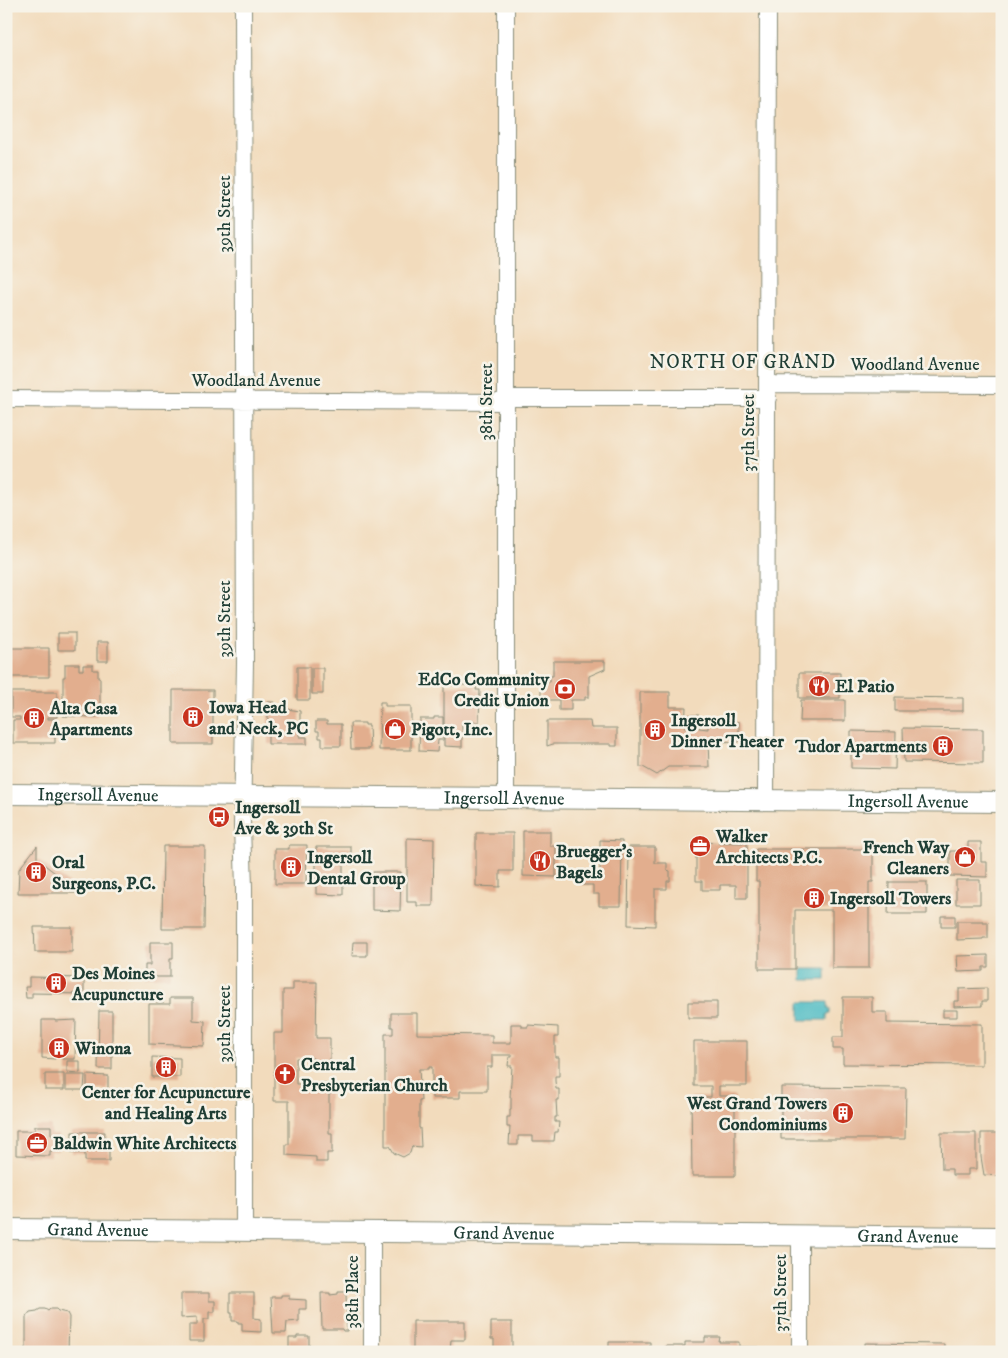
<svg xmlns="http://www.w3.org/2000/svg" width="1008" height="1358" viewBox="0 0 1008 1358" font-family="'IM FELL DW Pica',serif">
<rect width="100%" height="100%" fill="#f7f3e8"/>
<filter id="ink" filterUnits="userSpaceOnUse"><feTurbulence type="fractalNoise" baseFrequency=".02" numOctaves="2"/><feDisplacementMap in="SourceGraphic" scale="10" xChannelSelector="R" yChannelSelector="G"/><feConvolveMatrix kernelMatrix="1 2 1 2 8 2 1 2 1" color-interpolation-filters="sRGB"/></filter>
<filter id="wash" filterUnits="userSpaceOnUse"><feTurbulence type="fractalNoise" baseFrequency=".0096" numOctaves="4" result="noise"/><feDisplacementMap in="SourceGraphic" scale="20" xChannelSelector="R" yChannelSelector="G"/><feGaussianBlur stdDeviation="1.12" result="paint"/><feColorMatrix in="noise" values="0 0 0 0 0 0 0 0 0 0 0 0 0 0 0 0 0 1.4 0 .05"/><feComposite in="paint" operator="in"/></filter>
<g filter="url(#wash)">
<rect width="100%" height="100%" fill="#f2dbbc"/>
<!-- water -->
<path fill="#4ebcc4" stroke="#367c7c" d="M802 969H826V980H802Z
M828 1002V1009H830V1014H827V1020H800V1002Z"/>
<g id="blocks">
<!-- building -->
<path fill="#e2ae8e" d="M58 633H75V650H58Z
M97 642H108V661H97Z
M10 648H49V677H10Z
M553 661H605V669L589 676V697H585V700H571V710H559V700H541V682H550V676H553Z
M65 664H79V670H83V665H93V670H98V678H100V708H97V717L63 716V677H65Z
M297 667H310V700H297Z
M312 668H323V694H312Z
M799 673H840V698H799Z
M444 685H477L476 690H480L479 722H462V747L444 746Z
M173 690H213V744H173Z
M11 692H57V717H48V719H55V743H13V720H20V717H11Z
M640 692H670V707H686L685 728H689V715H699V728L708 729V720L739 722V742L708 741 709 767H668L657 775 643 767H640Z
M895 697 963 698V711H895Z
M801 700H845V721H800Z
M268 702H275V707L278 711H287V709L300 711V737H307V744H268Z
M380 702H385V706H411V750H379Z
M434 717H443V740H438L437 752 419 751 420 719H434Z
M316 721H327V724H341V746H322V738H319V731H316Z
M547 721H590L591 728H617V746H611V744H553L547 746Z
M350 723H365V725H369L370 749H351Z
M903 728 983 729V763L904 762Z
M851 731 896 732 895 769 851 768Z
M523 831H550V846H556V877L523 876Z
M476 833H513V871H500V887L476 886Z
M407 838 434 839 433 906H417V902H407Z
M600 840 622 841 621 906H599V894H593V885H580V872H598V875H600Z
M696 842 747 843V898H736V885H720V890H702V881H696Z
M968 842H981V862H987V877L950 876V851H968Z
M289 845H307L306 884H275V849H289Z
M37 846V859L81 893H18L19 869Z
M163 846H205L204 929H162Z
M316 847H351V863H343V895L316 894Z
M629 847H655V863H667V870L670 871V881H667V889H655V926L628 925Z
M756 849H873V882H869V968H832V910H795V969H759V881H756Z
M372 872H401L400 911 372 910Z
M956 880H980V904H956Z
M889 882H927V914H888Z
M941 916H955V927H941Z
M957 921H983V922H988V938H983V939L957 940Z
M34 927H72V952H35Z
M150 942H173V959H170V977H145V965H150Z
M353 942H367V956H352Z
M988 955V967H983V971L958 972 957 956Z
M29 977 84 978V994L32 993V998H26L25 987H29Z
M293 982H317L316 1038H330V1065L313 1064V1058H296V1084H331V1094H329V1133H332V1153H327V1162H316V1157L286 1155V1144H289V1101H274V1033H283V990H293Z
M987 988V1001H982V1006L954 1007V1001H959V989Z
M843 997H872V1012H887V1023L982 1024V1065L843 1064V1049H833V1037H843Z
M170 998H193V1020L205 1021 204 1046 149 1044V1004H170Z
M688 1002H717V1018H688Z
M943 1010H957V1017H943Z
M99 1011H112V1069H98Z
M391 1013H417V1034L492 1035V1043H511V1024H522V1027H528V1025L558 1027V1037H555V1057H559V1076H555V1081L556 1089H559V1100H556L557 1117H555V1122H559L558 1132H555L554 1141H533V1136H518V1145H509L510 1127H507V1117H510V1109H511V1097H510L512 1066H508L509 1057H512V1055H492V1067H487V1091H460V1098H432V1067H429V1069H419L421 1101H419V1128H420L421 1147 412 1146 410 1153 403 1157 394 1153 390 1146H385V1034H393V1027H391Z
M42 1020H55V1021L76 1020 75 1059H62V1057H55V1059L42 1058Z
M694 1041H747V1086H719V1096H735V1176H692L691 1097H711V1086H694Z
M152 1057 180 1058V1077H152Z
M67 1061H80V1073L67 1072Z
M45 1074H64V1090H45Z
M66 1075H85L84 1090H66Z
M87 1075 108 1076V1090H87Z
M781 1087 906 1088 905 1139H781Z
M35 1126H51V1135H58V1151H50V1156L16 1155V1131H35Z
M72 1132H105L104 1143 109 1144V1161H85V1153H72Z
M941 1133H976V1169H968V1175H952V1169H942Z
M981 1133H1001V1176L984 1175 981 1157Z
M338 1292H346L347 1331H343L342 1329H322L321 1293H330V1295L338 1294Z
M181 1293H209V1301H215V1312H209V1319H204V1341H189V1325H197V1317L181 1318Z
M230 1293H254V1318L261 1319V1332L242 1331V1323H238V1321H232V1313H230Z
M281 1295H289V1299L306 1300V1309H299V1321L287 1322 286 1333H273L271 1297H281Z
M40 1309H45L48 1311 50 1309H56L58 1311 67 1313 69 1317 68 1352H26V1317L30 1312 37 1311Z
M413 1321H465V1340H451L450 1352H413Z
M491 1322H512V1352H494V1339H491Z
M297 1336H309V1352H289V1338H297Z
M705 1337H720L719 1342H739V1347H759V1352H665V1346H685V1342H705Z
M609 1342H650V1352H609Z
M865 1343 944 1344V1349H952V1352H865Z"/>
</g>
</g>
<g filter="url(#ink)">
<use href="#blocks" fill-opacity="0" stroke="#888c78" stroke-width="1"/>
<g fill="none" stroke-linecap="round" stroke-linejoin="round">
<!-- minor casing -->
<g stroke="#888c78" stroke-width="18">
<path id="minor" d="M243 6 245 663 242 826 244 887V1232
M506 6V798
M768 384 1002 385
M506 398H768
M6 399 506 402
M766 800 768 6
M372 1352V1233
M800 1352V1235"/>
</g>
<!-- major casing -->
<g stroke="#888c78" stroke-width="22">
<g id="major">
<path id="s1" d="M6 794 1002 802"/>
<path id="s2" d="M6 1229 1002 1237"/>
</g>
</g>
<!-- minor -->
<use href="#minor" stroke="#fff" stroke-width="16"/>
<!-- major -->
<use href="#major" stroke="#fff" stroke-width="20"/>
</g>
</g>
<!-- icons -->
<defs>
<g id="restaurant-disc" transform="scale(1.125)"><circle r="9.5" fill="#c8321e" stroke="#f7f3e8"/><path d="M-5-6h1v4h1v-4h1v4h1v-4h1v5L-1.5 .5V6h-2V.5L-5-1ZM5-6V6H3V1.5H1.5Q1.5-4 5-6Z" fill="#fff"/></g>
<g id="bank-disc" transform="scale(1.125)"><circle r="9.5" fill="#c8321e" stroke="#f7f3e8"/><path d="M-6-4H6V4H-6ZM0-2.3a2.3 2.3 0 1 0 0 4.6a2.3 2.3 0 1 0 0-4.6Z" fill="#fff"/></g>
<g id="building-disc" transform="scale(1.125)"><circle r="9.5" fill="#c8321e" stroke="#f7f3e8"/><path d="M-4-6H4V6H1V3H-1V6H-4ZM-2.5-4.3h1.7v1.8h-1.7ZM.8-4.3h1.7v1.8H.8ZM-2.5-1h1.7V.8h-1.7ZM.8-1h1.7V.8H.8Z" fill="#fff"/></g>
<g id="shop-disc" transform="scale(1.125)"><circle r="9.5" fill="#c8321e" stroke="#f7f3e8"/><path d="M-5-2.5h2.3a2.7 3.5 0 0 1 5.4 0H5L5.5 6h-11ZM-1.5-2.5h3a1.5 2.3 0 0 0-3 0Z" fill="#fff"/></g>
<g id="bus-disc" transform="scale(1.125)"><circle r="9.5" fill="#c8321e" stroke="#f7f3e8"/><path d="M-5-6H5V4H4V6H2V4H-2V6H-4V4H-5ZM-3.5-4V0h7V-4ZM-3.5 1.2v1.5H-2V1.2ZM2 1.2v1.5H3.5V1.2Z" fill="#fff"/></g>
<g id="office-disc" transform="scale(1.125)"><circle r="9.5" fill="#c8321e" stroke="#f7f3e8"/><path d="M-6-3h4V-5.5h4V-3h4V5H-6ZM-1-4.5V-3h2v-1.5ZM-6 0V1H6V0Z" fill="#fff"/></g>
<g id="church-disc" transform="scale(1.125)"><circle r="9.5" fill="#c8321e" stroke="#f7f3e8"/><path d="M-1.2-6h2.4v3.5h3.3v2.4h-3.3V6h-2.4V-.1h-3.3v-2.4h3.3Z" fill="#fff"/></g>
</defs>
<g fill-rule="evenodd">
<use href="#restaurant-disc" x="819" y="686"/>
<use href="#bank-disc" x="565" y="689"/>
<use href="#building-disc" x="193" y="717"/>
<use href="#building-disc" x="34" y="718"/>
<use href="#shop-disc" x="395" y="729"/>
<use href="#building-disc" x="655" y="730"/>
<use href="#building-disc" x="943" y="746"/>
<use href="#bus-disc" x="219" y="817"/>
<use href="#office-disc" x="700" y="846"/>
<use href="#shop-disc" x="965" y="857"/>
<use href="#restaurant-disc" x="540" y="861"/>
<use href="#building-disc" x="291" y="867"/>
<use href="#building-disc" x="36" y="872"/>
<use href="#building-disc" x="814" y="898"/>
<use href="#building-disc" x="56" y="983"/>
<use href="#building-disc" x="59" y="1048"/>
<use href="#building-disc" x="166" y="1067"/>
<use href="#church-disc" x="285" y="1074"/>
<use href="#building-disc" x="843" y="1113"/>
<use href="#office-disc" x="37" y="1143"/>
</g>
<g text-anchor="middle" stroke-width="5" stroke-linejoin="round" paint-order="stroke">
<!-- street labels -->
<g font-size="18" fill="#1f3d34" stroke="#f7f3e8">
<text transform="translate(224 214) rotate(-90)" y="6">39th Street</text>
<text x="915" y="370">Woodland Avenue</text>
<text x="256" y="386">Woodland Avenue</text>
<text transform="translate(486 402) rotate(-90)" y="6">38th Street</text>
<text transform="translate(748 433) rotate(-90)" y="6">37th Street</text>
<text transform="translate(224 619) rotate(-90)" y="6">39th Street</text>
<text dy="6" stroke="none"><textPath href="#s1" startOffset="92">Ingersoll Avenue</textPath></text>
<text dy="6" stroke="none"><textPath href="#s1" startOffset="498">Ingersoll Avenue</textPath></text>
<text dy="6" stroke="none"><textPath href="#s1" startOffset="902">Ingersoll Avenue</textPath></text>
<text transform="translate(224 1024) rotate(-90)" y="6">39th Street</text>
<text dy="6" stroke="none"><textPath href="#s2" startOffset="92">Grand Avenue</textPath></text>
<text dy="6" stroke="none"><textPath href="#s2" startOffset="498">Grand Avenue</textPath></text>
<text dy="6" stroke="none"><textPath href="#s2" startOffset="902">Grand Avenue</textPath></text>
<text transform="translate(352 1292) rotate(-90)" y="6">38th Place</text>
<text transform="translate(780 1293) rotate(-90)" y="6">37th Street</text>
</g>
<!-- poi labels -->
<g font-size="18" font-weight="bold" fill="#1f3d34" stroke="#f7f3e8" text-anchor="start">
<text x="549" y="685" text-anchor="end">EdCo Community<tspan x="549" dy="21">Credit Union</tspan></text>
<text x="835" y="692">El Patio</text>
<text x="209" y="713">Iowa Head<tspan x="209" dy="21">and Neck, PC</tspan></text>
<text x="50" y="714">Alta Casa<tspan x="50" dy="21">Apartments</tspan></text>
<text x="671" y="726">Ingersoll<tspan x="671" dy="21">Dinner Theater</tspan></text>
<text x="411" y="735">Pigott, Inc.</text>
<text x="927" y="752" text-anchor="end">Tudor Apartments</text>
<text x="235" y="813">Ingersoll<tspan x="235" dy="21">Ave &amp; 39th St</tspan></text>
<text x="716" y="842">Walker<tspan x="716" dy="21">Architects P.C.</tspan></text>
<text x="949" y="853" text-anchor="end">French Way<tspan x="949" dy="21">Cleaners</tspan></text>
<text x="556" y="857">Bruegger's<tspan x="556" dy="21">Bagels</tspan></text>
<text x="307" y="863">Ingersoll<tspan x="307" dy="21">Dental Group</tspan></text>
<text x="52" y="868">Oral<tspan x="52" dy="21">Surgeons, P.C.</tspan></text>
<text x="830" y="904">Ingersoll Towers</text>
<text x="72" y="979">Des Moines<tspan x="72" dy="21">Acupuncture</tspan></text>
<text x="75" y="1054">Winona</text>
<text x="301" y="1070">Central<tspan x="301" dy="21">Presbyterian Church</tspan></text>
<text x="166" y="1098" text-anchor="middle">Center for Acupuncture<tspan x="166" dy="21">and Healing Arts</tspan></text>
<text x="827" y="1109" text-anchor="end">West Grand Towers<tspan x="827" dy="21">Condominiums</tspan></text>
<text x="53" y="1149">Baldwin White Architects</text>
</g>
<!-- neighbourhood labels -->
<g font-size="19" letter-spacing="1" fill="#1f3d34" stroke="#f7f3e8">
<text x="743" y="368">NORTH OF GRAND</text>
</g>
</g>
<!-- margin -->
<rect width="1008" height="1358" fill="none" stroke="#f7f3e8" stroke-width="25"/>
</svg>
